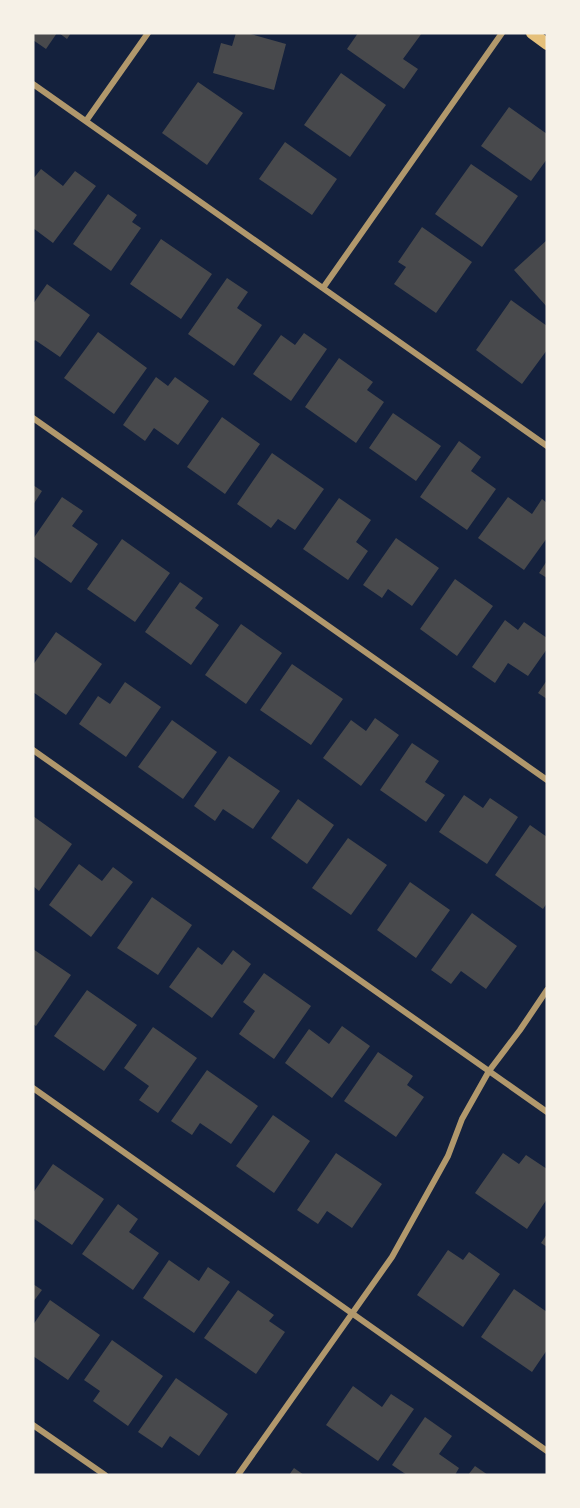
<svg xmlns="http://www.w3.org/2000/svg" width="580" height="1508" viewBox="0 0 580 1508" font-family="Ubuntu,sans-serif">
<rect width="100%" height="100%" fill="#14213d"/>
<!-- building -->
<path fill="#48494c" d="M33 33H57L46 49 33 40Z
M59 33H71L67 39Z
M236 33H247L286 44 274 90 213 73 221 43 232 46Z
M358 33H422L403 59 418 69 404 89 347 49Z
M341 73 386 105 350 157 304 125Z
M198 82 243 113 207 165 162 133Z
M509 107 547 134V159L531 181 481 146Z
M285 142 337 179 312 215 259 179Z
M471 164 518 196 482 247 435 214Z
M41 169 63 186 75 171 96 186 53 243 33 228V179Z
M108 194 137 215 132 222 141 228 111 271 73 244Z
M422 227 472 262 436 313 394 284 406 267 398 262Z
M161 239 212 274 181 319 130 284Z
M547 240V307L514 270Z
M227 278 248 292 237 308 262 325 234 366 188 334Z
M47 284 90 315 60 357 35 340 33 342V304Z
M511 300 547 326V350L522 384 476 350Z
M98 332 147 368 114 414 64 378Z
M304 333 327 349 291 401 253 374 281 335 295 345Z
M339 358 373 382 367 390 384 402 356 443 305 407Z
M156 377 168 386 175 377 209 401 178 445 154 428 145 441 123 425Z
M393 413 441 446 416 481 369 448Z
M222 417 260 444 225 494 187 467Z
M459 441 481 457 471 471 496 489 467 530 420 497Z
M272 453 324 489 295 530 278 519 271 528 237 504Z
M33 485 42 491 33 505Z
M62 497 83 511 72 526 98 544 71 583 33 556V539Z
M508 497 532 514 542 499 547 503V538L524 570 478 538Z
M339 498 371 520 356 542 368 551 348 580 303 549Z
M396 538 439 568 412 606 388 589 382 598 363 585Z
M122 539 170 573 135 622 87 589Z
M547 561V578L539 573Z
M455 579 493 606 457 656 420 629Z
M180 582 203 598 195 608 219 625 191 665 145 632Z
M505 620 518 630 524 622 547 638V649L528 676 508 663 495 683 472 667Z
M241 624 282 653 246 704 205 675Z
M56 632 102 664 66 715 33 692V665Z
M292 664 343 699 311 745 260 710Z
M547 680V699L538 693Z
M125 682 161 707 126 757 79 724 98 696 110 704Z
M375 718 399 735 361 786 323 758 351 720 366 731Z
M172 720 217 752 183 799 138 767Z
M412 743 439 761 425 782 445 795 426 822 380 790Z
M229 756 280 791 253 829 223 809 215 821 194 806Z
M464 795 483 808 490 798 518 817 487 864 439 832Z
M298 799 334 825 307 864 271 838Z
M33 816 72 844 39 891 33 886Z
M530 825 547 837V903L543 909 495 875Z
M348 838 387 865 351 915 312 888Z
M79 864 102 881 113 867 133 882 91 937 49 905Z
M410 882 450 910 416 958 377 930Z
M152 897 192 925 158 975 117 948Z
M472 913 517 946 486 989 461 971 451 984 431 970Z
M198 947 222 965 233 950 251 964 212 1018 169 987Z
M33 949 71 975 36 1026 33 1024Z
M264 973 311 1006 274 1059 239 1034 255 1011 243 1002Z
M87 990 137 1025 104 1071 54 1036Z
M342 1026 370 1046 332 1098 285 1063 309 1029 329 1044Z
M153 1027 197 1058 158 1113 139 1100 149 1086 124 1068Z
M378 1052 413 1076 407 1085 424 1097 396 1137 344 1101Z
M207 1070 258 1106 231 1144 200 1123 192 1135 171 1121Z
M273 1115 310 1141 274 1193 236 1166Z
M336 1153 382 1184 352 1228 327 1211 318 1224 297 1210Z
M503 1153 519 1164 526 1155 547 1169V1199L527 1229 475 1193Z
M53 1164 104 1199 72 1245 33 1218V1193Z
M118 1204 138 1219 129 1232 159 1253 133 1290 82 1254Z
M547 1234V1247L541 1243Z
M448 1250 463 1260 469 1252 500 1274 463 1327 417 1295Z
M169 1260 199 1281 208 1267 230 1282 194 1333 143 1298Z
M33 1284 42 1290 33 1302Z
M514 1289 547 1312V1350L532 1372 481 1337Z
M238 1290 274 1315 269 1321 285 1332 256 1374 204 1338Z
M50 1300 100 1335 68 1380 33 1356V1325Z
M112 1340 163 1376 128 1426 93 1401 100 1391 84 1380Z
M176 1378 228 1414 199 1456 170 1436 162 1448 138 1432Z
M353 1386 382 1407 391 1394 414 1409 378 1461 326 1425Z
M425 1417 452 1436 439 1454 459 1468 455 1475H407L392 1465Z
M475 1466 488 1475H468Z
M294 1468 304 1475H289Z"/>
<g fill="none" stroke-linecap="round" stroke-linejoin="round">
<!-- minor -->
<path stroke="#b1986c" stroke-width="6" d="M33 84 547 446
M86 121 148 33
M323 288 502 33
M33 418 547 780
M33 750 547 1112
M33 1088 547 1451
M33 1425 105 1475
M238 1475 392 1257 448 1156 462 1119 489 1071 520 1030 547 990"/>
<!-- secondary -->
<path stroke="#e5c07b" stroke-width="12" d="M532 33 547 44"/>
</g>
<!-- border -->
<rect width="580" height="1508" fill="none" stroke="#f6f1e7" stroke-width="69"/>
</svg>
